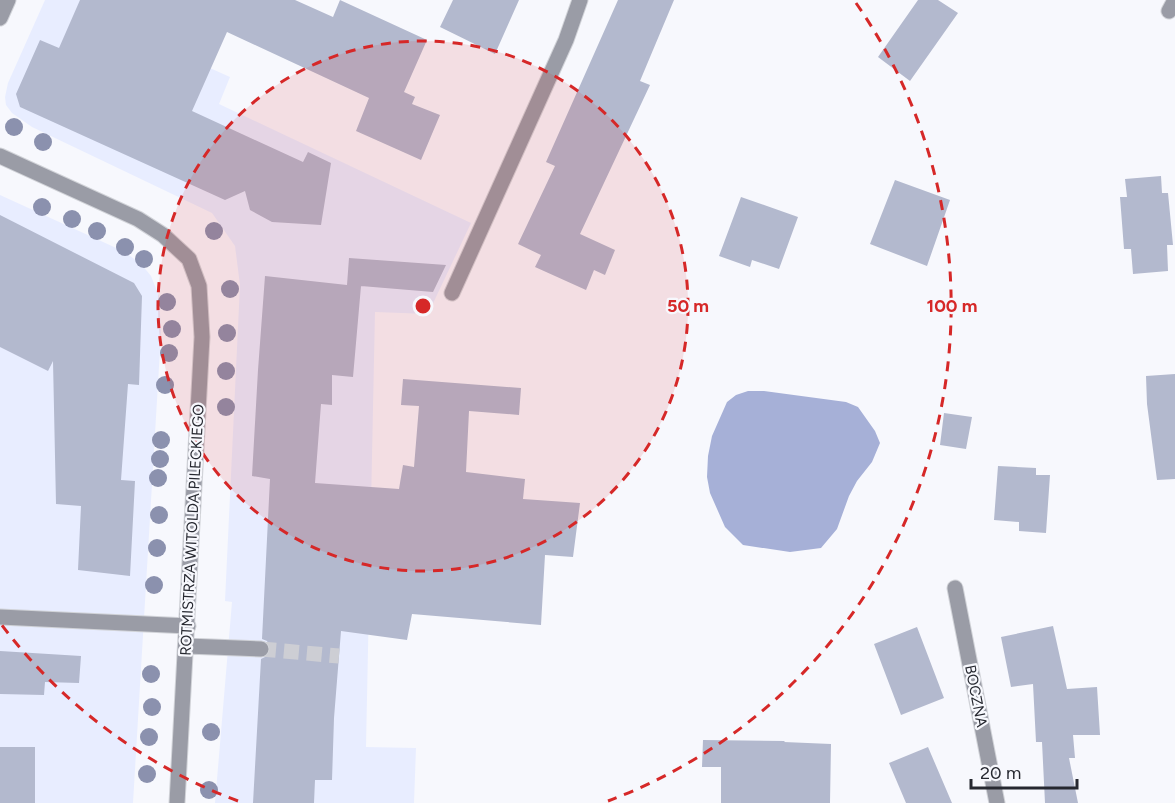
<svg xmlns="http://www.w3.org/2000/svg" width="1175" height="803" viewBox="0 0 1175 803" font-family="Figtree,sans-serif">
<rect width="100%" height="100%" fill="#f7f8fd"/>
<!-- built -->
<path fill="#e8edff" d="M45 0H187L163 47 230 77 219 104 471 223 428 314 375 312 366 747 416 748 414 803H215L232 602 225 601 240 285 235 246 212 213 32 127 12 113 6 105 5 97 8 83Z
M0 195 125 252 142 265 151 276 159 296 161 333 133 803H0Z"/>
<!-- water -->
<path fill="#a6b0d7" d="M748 391H764L846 402 858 407 875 431 880 443 872 462 857 481 849 496 837 529 821 548 790 552 743 545 725 527 710 493 707 477 708 456 712 436 727 402 736 395Z"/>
<!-- building -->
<path fill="#b3b9ce" d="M80 0H295L333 17 340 0 427 40 404 92 415 97 412 104 440 115 421 160 356 131 369 98 227 32 192 111 303 162 308 152 331 163 321 225 272 222 250 210 245 191 225 200 20 107 16 94 40 40 59 48Z
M453 0H519L495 54 440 27Z
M618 0H674L640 81 650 85 580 234 615 250 605 275 594 270 586 290 535 267 541 255 518 244 555 166 546 162Z
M918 0H938L958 13 910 81 878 57Z
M1161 176 1162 193H1168L1173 245H1167L1168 271 1133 274 1131 249H1124L1120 197H1127L1125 179Z
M895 180 950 200 927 266 870 244Z
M741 197 798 217 779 269 752 260 750 267 719 256Z
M0 215 134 283 142 296 139 385 128 384 121 480 135 481 130 576 78 570 81 506 56 504 53 361 48 371 0 347Z
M349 258 446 265 433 292 349 285 361 286 353 377 332 375V405L321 404 315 483 399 489 403 465 414 467 419 406 401 405 403 379 521 388 519 415 469 411 466 472 525 479 523 499 580 503 573 557 545 555 541 625 412 614 407 640 341 631 334 718 332 780H315L314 803H253L261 659 269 655 271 649 267 641 262 639 270 479 252 476 258 370 265 276 347 285Z
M1175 374V479L1157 480 1147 404 1146 376Z
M944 413 972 417 966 449 940 445Z
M998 466 1036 468V475H1050L1046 533 1019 531V522L994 520Z
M1053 626 1067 689 1097 687 1100 735H1073L1075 758H1069L1078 803H1045L1042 742H1036L1033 684 1011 687 1001 637Z
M917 627 944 698 901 715 874 644Z
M0 651 81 656 79 683 45 682 44 695 0 694Z
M703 740 785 741 784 742 831 744 830 803H721V767H702Z
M0 747H35V803H0Z
M928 747 952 803H906L889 763Z"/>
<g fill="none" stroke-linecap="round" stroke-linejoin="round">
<!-- minor-tunnel -->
<path stroke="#cdced4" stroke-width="15" stroke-dasharray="15 8" stroke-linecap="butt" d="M261 649 339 656"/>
<!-- minor casing -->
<g stroke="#d1d3d8" stroke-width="17">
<path id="minor" d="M1169 11 1175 0
M0 18 8 0
M0 156 138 219 163 235 189 259 199 286 202 337 177 803
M452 293 566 40 580 0
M955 588 997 803
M0 617 188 626
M187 646 261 649"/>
</g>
<!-- minor -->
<use href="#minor" stroke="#9a9ca6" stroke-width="15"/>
</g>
<!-- trees -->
<g fill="#8b91ae">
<circle cx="14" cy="127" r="9"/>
<circle cx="43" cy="142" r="9"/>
<circle cx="42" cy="207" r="9"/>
<circle cx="72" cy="219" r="9"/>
<circle cx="97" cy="231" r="9"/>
<circle cx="214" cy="231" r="9"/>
<circle cx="125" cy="247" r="9"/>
<circle cx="144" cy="259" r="9"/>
<circle cx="230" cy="289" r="9"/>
<circle cx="167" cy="302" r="9"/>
<circle cx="172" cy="329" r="9"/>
<circle cx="227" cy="333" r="9"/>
<circle cx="169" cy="353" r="9"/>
<circle cx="226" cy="371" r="9"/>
<circle cx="165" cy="385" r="9"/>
<circle cx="226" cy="407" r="9"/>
<circle cx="161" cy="440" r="9"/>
<circle cx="160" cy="459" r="9"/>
<circle cx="158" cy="478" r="9"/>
<circle cx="159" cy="515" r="9"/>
<circle cx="157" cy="548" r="9"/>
<circle cx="154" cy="585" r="9"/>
<circle cx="151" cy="674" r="9"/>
<circle cx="152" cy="707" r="9"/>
<circle cx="211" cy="732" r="9"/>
<circle cx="149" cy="737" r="9"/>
<circle cx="147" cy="774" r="9"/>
<circle cx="209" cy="790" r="9"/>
</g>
<!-- distance rings -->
<circle cx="423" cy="306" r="265" fill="#d62828" fill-opacity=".12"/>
<g fill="none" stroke="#d62828" stroke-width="3" stroke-dasharray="10 8">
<circle cx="423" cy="306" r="265"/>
<path d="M238 801A529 529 0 0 1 1 624M856 3A529 529 0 0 1 608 801"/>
</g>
<g text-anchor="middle" stroke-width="4.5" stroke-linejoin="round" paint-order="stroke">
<!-- street labels -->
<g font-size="15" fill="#262830" stroke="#f7f8fd">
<text transform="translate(192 530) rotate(-87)" y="5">ROTMISTRZA WITOLDA PILECKIEGO</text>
<text transform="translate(976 696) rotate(79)" y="5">BOCZNA</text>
</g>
</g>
<circle cx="423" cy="306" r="9" fill="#d62828" stroke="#f7f8fd" stroke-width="3"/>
<g font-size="18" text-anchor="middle" font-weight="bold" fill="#d62828" stroke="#f7f8fd" stroke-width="4.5" stroke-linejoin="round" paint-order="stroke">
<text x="688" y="312">50 m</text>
<text x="952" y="312">100 m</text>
</g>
<!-- scale -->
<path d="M971 779v9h106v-9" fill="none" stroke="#262830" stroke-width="3"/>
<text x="980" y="779" font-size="18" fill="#262830" stroke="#f7f8fd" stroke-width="4.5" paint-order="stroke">20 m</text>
</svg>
